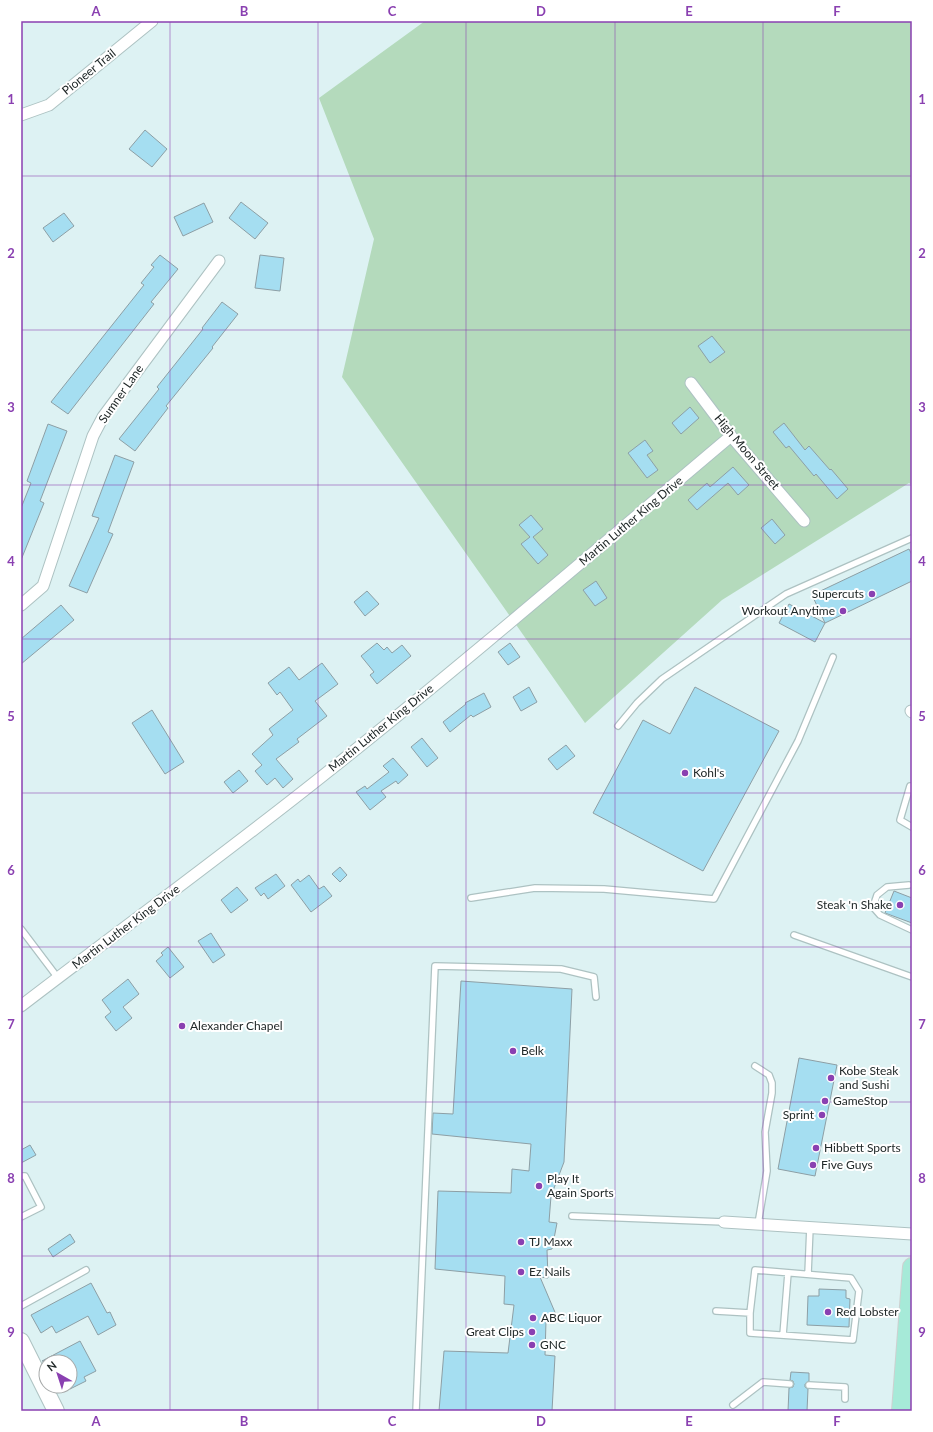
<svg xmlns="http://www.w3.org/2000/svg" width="933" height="1432" viewBox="0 0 933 1432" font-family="Lato,sans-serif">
<rect width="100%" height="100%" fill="#ddf2f3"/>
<!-- green -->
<path fill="#b4dabc" d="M425 21H912V485L909 483 722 600 585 723 342 377 374 239 319 98Z"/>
<!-- building -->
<path fill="#a5def1" stroke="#8d9fa5" d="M145 130 167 149 152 167 129 149Z
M241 202 268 223 255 239 229 218Z
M204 203 213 222 183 236 174 217Z
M64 213 74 226 53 242 43 228Z
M160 255 178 269 151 302 154 304 68 414 51 402 144 285 141 283 154 267 151 265Z
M260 255 284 258 280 291 255 288Z
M222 302 238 314 212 347 213 348 166 406 168 408 135 451 119 439 159 389 157 387 203 329 202 328Z
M712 336 725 352 710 363 698 346Z
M690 407 699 418 681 434 672 423Z
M784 423 805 450 809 446 830 470 831 469 848 489 837 499 816 474 814 476 789 446 786 448 773 432Z
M48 424 67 431 40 501 44 503 21 560V508L31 483 27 481Z
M645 440 653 451 647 455 658 470 647 478 628 453Z
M115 455 134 462 108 532 113 534 87 593 69 586 99 518 92 516Z
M733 467 749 485 738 495 728 483 697 510 688 500 707 483 710 487Z
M531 515 543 529 533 537 548 555 538 564 521 544 530 537 519 525Z
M772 519 785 535 775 544 761 528Z
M909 549 912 555V581L825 623 812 595Z
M596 581 607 598 595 606 583 590Z
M367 591 379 604 365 616 354 602Z
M789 604 825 623 815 642 779 623Z
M61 605 74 620 21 664V639Z
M377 643 384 650 387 647 392 653 402 645 411 656 377 684 370 675 374 672 361 656Z
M510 643 520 657 508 665 498 652Z
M322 663 338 684 315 701 327 716 297 739 299 742 276 759 293 779 283 788 275 778 267 785 255 771 262 765 252 754 273 735 269 729 293 710 280 692 277 695 268 683 289 667 299 680Z
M529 687 537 702 521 711 513 697Z
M695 687 779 731 703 871 593 813 643 720 670 734Z
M484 693 491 707 473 717 471 715 450 732 443 722 466 704 465 703Z
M152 710 184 762 165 774 132 723Z
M422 738 438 758 427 767 411 747Z
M566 745 575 756 557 770 548 759Z
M393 758 408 775 398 784 396 781 381 791 386 797 370 810 356 792 365 786 367 789 389 772 383 766Z
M239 770 248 781 233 793 224 782Z
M340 867 347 875 340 882 332 874Z
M276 874 285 886 268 899 264 893 261 896 255 888Z
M309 875 319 889 324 886 332 896 311 912 291 885 298 879 300 882Z
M237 887 248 900 231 913 221 900Z
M894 891 912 898V923L885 913Z
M211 933 225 955 213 963 198 941Z
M168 947 184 967 170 978 156 961 163 955 161 953Z
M128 979 139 994 123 1007 132 1018 116 1031 105 1017 111 1012 102 1000Z
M461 981 572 989 564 1162 551 1196 549 1222 557 1223 552 1249 547 1250 548 1278 540 1277 557 1317 546 1321 545 1355 555 1356 552 1411H439L444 1351 508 1353 514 1305 504 1304 505 1276 435 1269 438 1191 511 1193 512 1169 529 1171 531 1144 432 1134 433 1113 453 1114Z
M799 1058 837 1065 815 1176 778 1169Z
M30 1145 36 1155 21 1163V1150Z
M70 1234 75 1242 53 1257 48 1249Z
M91 1283 107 1313 110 1312 116 1325 98 1335 88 1316 56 1333 52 1326 41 1333 31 1315Z
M819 1289 846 1290V1298L850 1299 849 1327 807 1325 808 1296H819Z
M80 1341 96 1371 84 1377 86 1381 70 1389V1362L42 1361Z
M791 1372 809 1373V1381L805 1384V1387L808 1389 807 1411H788L789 1388 793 1387 794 1384 793 1381 790 1380Z"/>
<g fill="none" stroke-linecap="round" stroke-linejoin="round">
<!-- lane casing -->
<g stroke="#adc2c2" stroke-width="8">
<path id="lane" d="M618 726 637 703 662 679 786 594 912 538
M910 786 900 820 912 827
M909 885 887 887 877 895 873 907 880 915 912 930
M471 898 535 888 604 889 714 899 798 741 833 657
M21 929 58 978
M794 935 912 977
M755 1066 769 1075 772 1083V1093L765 1132 767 1171 758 1224
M21 1176H25L41 1207 21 1217
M572 1216 724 1222
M808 1274 810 1227
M21 1306 86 1270
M716 1311 750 1313 755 1270 851 1278 859 1291 853 1340 750 1333V1313
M783 1335 788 1273
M809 1385 845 1387V1399
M733 1405 763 1382 790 1384
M416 1411 435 966 561 969 594 977 596 997"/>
</g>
<!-- street casing -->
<g stroke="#adc2c2" stroke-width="13">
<path id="street" d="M21 115 49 105 152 21
M691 383 731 436 804 521
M21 605 43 586 93 436 103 417 219 261
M911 711 912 712
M21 1006C124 927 229 851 330 770 466 662 598 548 731 436
M724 1222 912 1234"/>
</g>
<!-- secondary casing -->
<g stroke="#adc2c2" stroke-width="18">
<path id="secondary" d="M21 1341 56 1411"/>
</g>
<!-- primary casing -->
<g stroke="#ced0d0" stroke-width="20">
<path id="primary" d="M901 1411 912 1267"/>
</g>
<!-- lane -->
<use href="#lane" stroke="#fff" stroke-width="5.5"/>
<!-- street -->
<use href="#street" stroke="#fff" stroke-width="11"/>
<!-- secondary -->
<use href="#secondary" stroke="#fff" stroke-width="16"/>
<!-- primary -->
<use href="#primary" stroke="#a6ead8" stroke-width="18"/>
</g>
<!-- grid -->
<path fill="none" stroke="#8a40b1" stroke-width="1" stroke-opacity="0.55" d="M170 21V1411M318 21V1411M466 21V1411M615 21V1411M763 21V1411M21 176H912M21 330H912M21 485H912M21 639H912M21 793H912M21 947H912M21 1102H912M21 1256H912"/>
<!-- markers -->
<g fill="#8a40b1" stroke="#fff" stroke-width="1.5">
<circle cx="872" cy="594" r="4"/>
<circle cx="843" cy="611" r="4"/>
<circle cx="685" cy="773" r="4"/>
<circle cx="900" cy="905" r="4"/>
<circle cx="182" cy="1026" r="4"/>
<circle cx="513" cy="1051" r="4"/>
<circle cx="831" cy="1078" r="4"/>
<circle cx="825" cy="1101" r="4"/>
<circle cx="822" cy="1115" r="4"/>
<circle cx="816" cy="1148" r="4"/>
<circle cx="813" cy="1165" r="4"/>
<circle cx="539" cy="1186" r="4"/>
<circle cx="521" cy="1242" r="4"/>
<circle cx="521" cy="1272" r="4"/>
<circle cx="828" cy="1312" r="4"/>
<circle cx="533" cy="1318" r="4"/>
<circle cx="532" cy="1332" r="4"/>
<circle cx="532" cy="1345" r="4"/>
</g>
<g text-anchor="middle" stroke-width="4" stroke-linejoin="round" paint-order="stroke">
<!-- street labels -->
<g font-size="12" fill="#212929" stroke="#fff">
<text transform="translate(89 72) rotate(-39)" y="4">Pioneer Trail</text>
<text transform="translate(121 394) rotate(-55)" y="4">Sumner Lane</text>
<text transform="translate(747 452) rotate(50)" y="4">High Moon Street</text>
<text transform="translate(631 521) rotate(-40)" y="4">Martin Luther King Drive</text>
<text transform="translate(381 728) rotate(-39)" y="4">Martin Luther King Drive</text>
<text transform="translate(126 927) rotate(-37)" y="4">Martin Luther King Drive</text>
</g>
<!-- poi labels -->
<g font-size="12" fill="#212929" stroke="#fff" text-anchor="start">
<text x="864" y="598" text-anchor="end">Supercuts</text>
<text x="835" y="615" text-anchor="end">Workout Anytime</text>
<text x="693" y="777">Kohl's</text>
<text x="892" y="909" text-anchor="end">Steak 'n Shake</text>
<text x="190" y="1030">Alexander Chapel</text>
<text x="521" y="1055">Belk</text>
<text x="839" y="1075">Kobe Steak<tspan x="839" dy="14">and Sushi</tspan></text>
<text x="833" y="1105">GameStop</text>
<text x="814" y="1119" text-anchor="end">Sprint</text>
<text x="824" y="1152">Hibbett Sports</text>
<text x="821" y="1169">Five Guys</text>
<text x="547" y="1183">Play It<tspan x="547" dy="14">Again Sports</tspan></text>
<text x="529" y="1246">TJ Maxx</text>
<text x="529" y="1276">Ez Nails</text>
<text x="836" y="1316">Red Lobster</text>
<text x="541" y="1322">ABC Liquor</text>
<text x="524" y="1336" text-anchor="end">Great Clips</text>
<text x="540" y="1349">GNC</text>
</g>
</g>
<!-- border -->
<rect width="933" height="1432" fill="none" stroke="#ffffff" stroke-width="44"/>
<!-- north arrow -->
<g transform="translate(58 1374) rotate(321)"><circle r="19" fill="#ffffff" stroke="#a6a9a9"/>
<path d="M0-3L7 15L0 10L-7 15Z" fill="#8a40b1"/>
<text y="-6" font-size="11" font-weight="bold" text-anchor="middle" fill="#212929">N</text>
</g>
<rect x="22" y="22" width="889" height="1388" fill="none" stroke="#8a40b1" stroke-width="1.5"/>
<g font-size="13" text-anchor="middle" font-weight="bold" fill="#8a40b1">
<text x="96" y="16">A</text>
<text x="244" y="16">B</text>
<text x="392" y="16">C</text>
<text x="541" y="16">D</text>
<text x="689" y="16">E</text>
<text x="837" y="16">F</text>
<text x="11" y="104">1</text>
<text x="922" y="104">1</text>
<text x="11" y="258">2</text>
<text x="922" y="258">2</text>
<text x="11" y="412">3</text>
<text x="922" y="412">3</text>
<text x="11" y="566">4</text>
<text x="922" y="566">4</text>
<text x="11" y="721">5</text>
<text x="922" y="721">5</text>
<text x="11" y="875">6</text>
<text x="922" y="875">6</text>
<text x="11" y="1029">7</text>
<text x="922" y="1029">7</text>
<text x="11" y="1183">8</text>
<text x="922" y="1183">8</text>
<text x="11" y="1337">9</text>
<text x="922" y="1337">9</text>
<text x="96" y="1426">A</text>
<text x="244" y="1426">B</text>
<text x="392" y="1426">C</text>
<text x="541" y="1426">D</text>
<text x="689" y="1426">E</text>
<text x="837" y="1426">F</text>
</g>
</svg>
